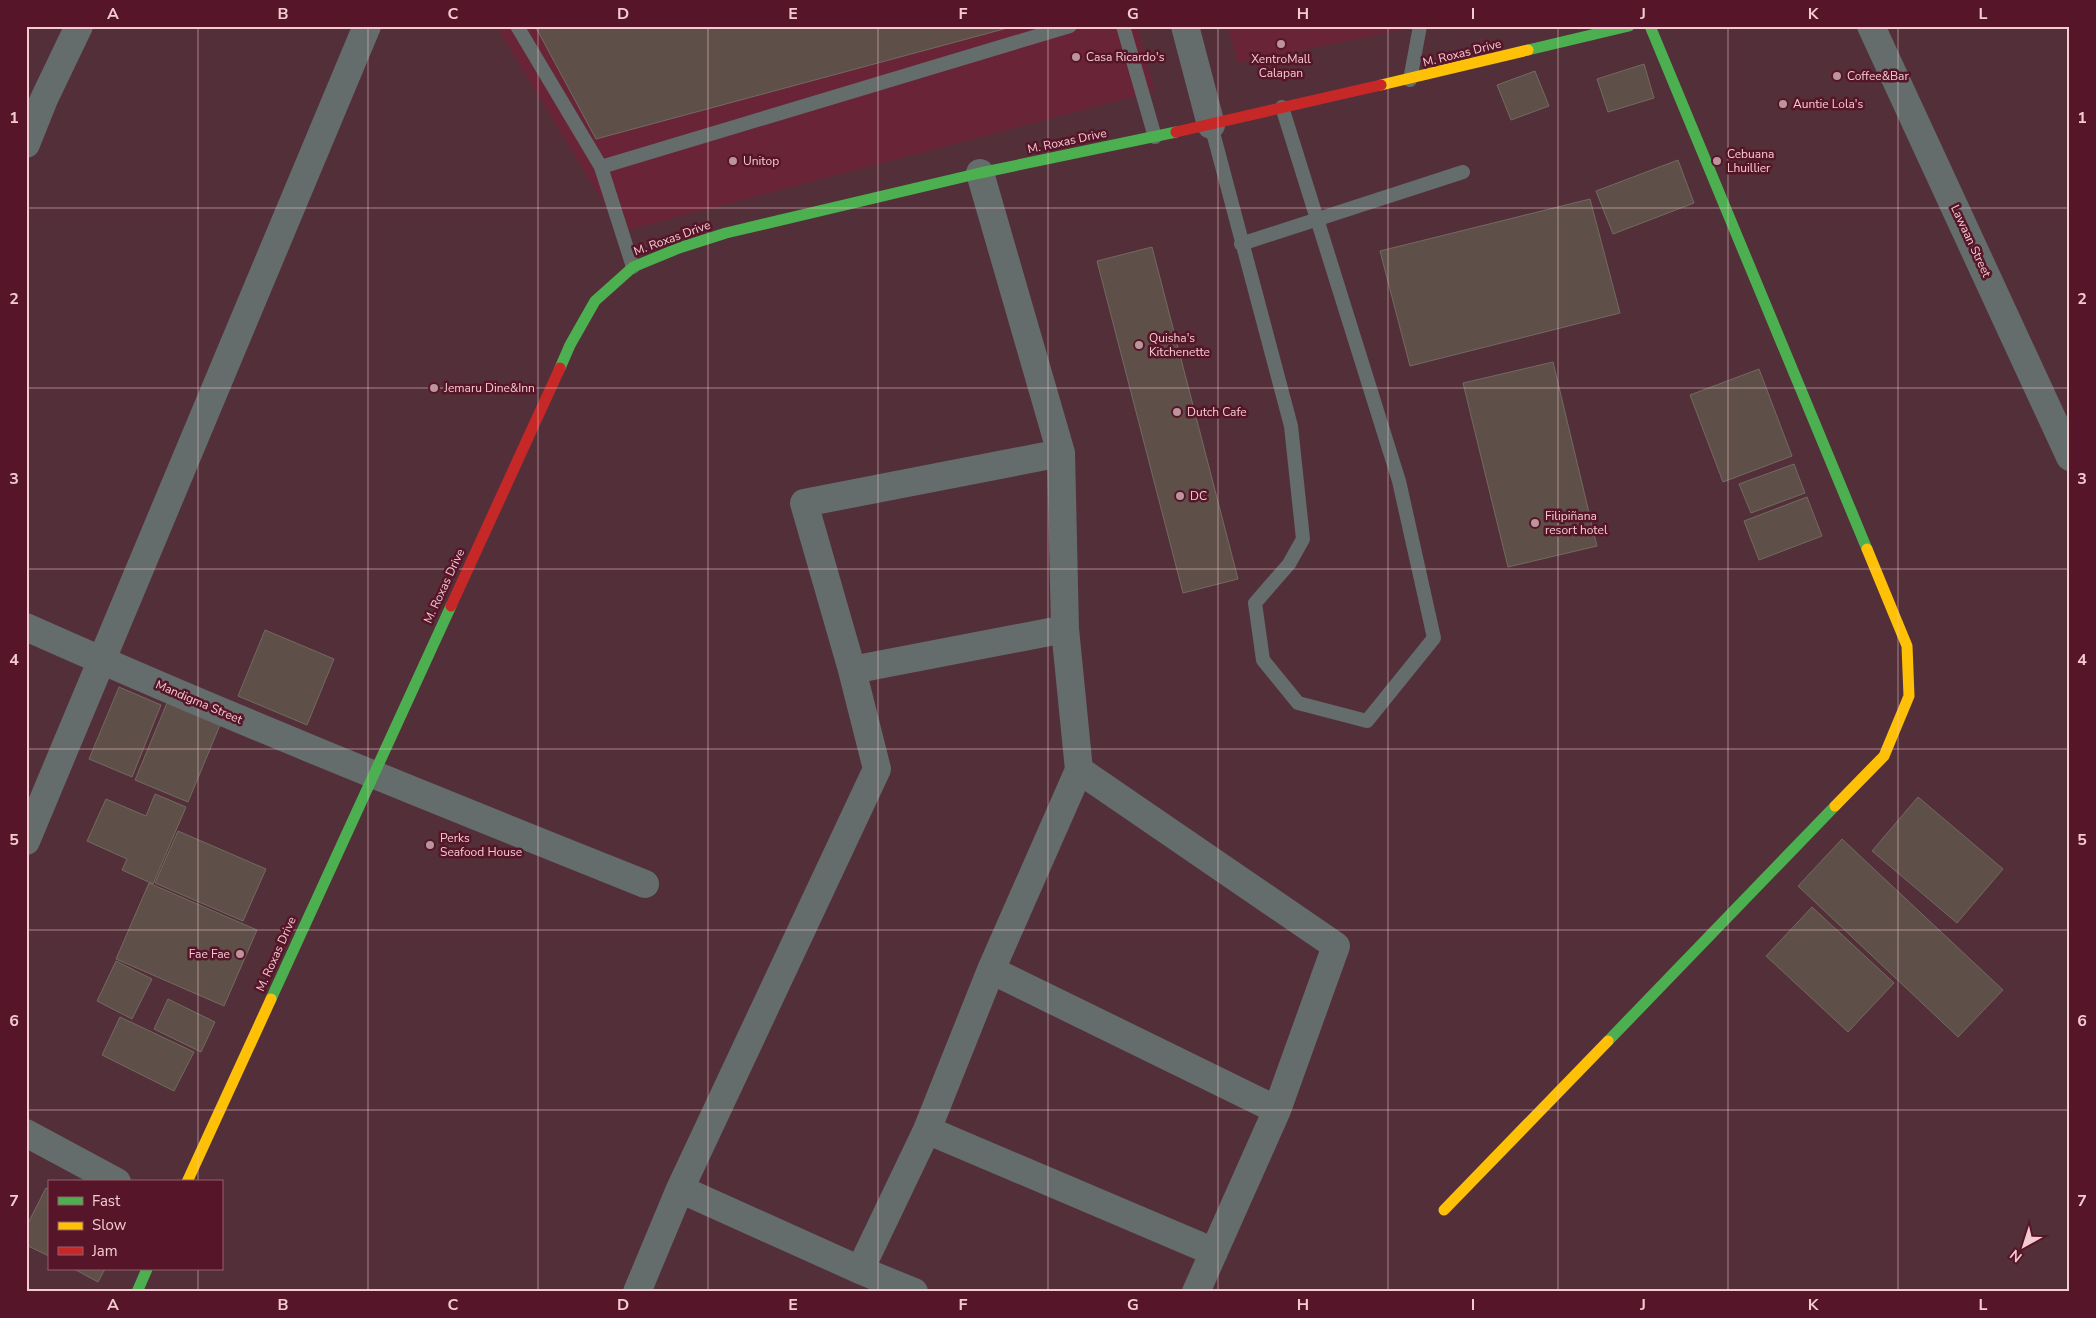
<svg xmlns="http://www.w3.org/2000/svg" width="2096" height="1318" viewBox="0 0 2096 1318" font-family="'Nunito Sans',sans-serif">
<rect width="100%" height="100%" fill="#533039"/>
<!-- built -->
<path fill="#692537" d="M496 26H1137L1155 91 621 232Z
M1227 26H1422L1238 63Z"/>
<!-- building -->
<path fill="#5e5049" stroke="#736961" d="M535 26H1015L596 139Z
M1644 64 1654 98 1608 112 1597 79Z
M1535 71 1549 106 1511 120 1497 85Z
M1678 160 1694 203 1613 234 1596 191Z
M1590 199 1620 313 1410 366 1380 251Z
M1152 247 1238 579 1183 593 1097 261Z
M1553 362 1597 546 1508 567 1463 383Z
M1759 369 1792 456 1723 482 1690 395Z
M1794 464 1805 493 1751 513 1739 484Z
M1807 497 1822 536 1759 560 1744 521Z
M265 630 334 659 307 725 238 696Z
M119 687 161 705 132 777 89 759Z
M167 703 220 725 188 802 135 780Z
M155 794 186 807 153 884 122 870 127 859 87 841 106 799 146 816Z
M1918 797 2003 869 1957 923 1872 851Z
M178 831 266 869 243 921 155 883Z
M1842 839 2003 990 1958 1037 1798 886Z
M149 883 257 930 224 1006 116 959Z
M1812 907 1894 983 1848 1032 1766 956Z
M116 961 152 979 132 1019 97 1001Z
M168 999 215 1022 201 1052 154 1029Z
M120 1017 194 1052 174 1091 102 1055Z
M46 1188 49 1189V1256L26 1245V1227Z
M74 1269H105L98 1282Z"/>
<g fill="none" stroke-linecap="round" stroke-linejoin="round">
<!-- lane -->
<path stroke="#646c6c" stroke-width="14" d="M517 26 601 167 633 267
M1123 26 1155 137
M1410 80 1420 26
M1211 125 1291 426 1303 539 1289 564 1255 603 1263 660 1298 703 1367 721 1434 638 1399 481 1282 107
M601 167 1070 26
M1241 244 1463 172"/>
<!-- street -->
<path stroke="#646c6c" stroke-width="28" d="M1185 26 1211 125
M1871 26 2070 457
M26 144 44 99 79 26
M980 173 1061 453 804 503 852 670 1065 629 1061 453
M26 627C230 718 438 801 645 884
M1065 629 1079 770 1336 946 1277 1110 1196 1292
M26 841 367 26
M991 970 1277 1110
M927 1130 991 970 1079 770
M26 1133 117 1182
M680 1189 860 1270 914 1292
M860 1270 927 1130 1214 1252
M637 1292 680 1189 877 769 852 670"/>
<!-- fast -->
<path stroke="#4caf50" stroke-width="11" d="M1650 26 1867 549
M1528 50 1629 26
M560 368 570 345 595 301 633 267 679 248 726 233 980 173 1176 132
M271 999 451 606
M1608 1041 1835 806
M137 1292 147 1269"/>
<!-- slow -->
<path stroke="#ffc107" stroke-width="11" d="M1381 85 1528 50
M1835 806 1884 756 1909 696 1907 646 1867 549
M187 1182 271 999
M1444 1210 1608 1041"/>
<!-- jam -->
<path stroke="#c62828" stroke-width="11" d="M1176 132 1381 85
M451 606 560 368"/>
</g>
<!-- grid -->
<path fill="none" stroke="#f4cbd1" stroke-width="1" stroke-opacity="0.55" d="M198 26V1182M368 26V1292M538 26V1292M708 26V1292M878 26V1292M1048 26V1292M1218 26V1292M1388 26V1292M1558 26V1292M1728 26V1292M1898 26V1292M26 208H2070M26 388H2070M26 569H2070M26 749H2070M26 930H2070M26 1110H2070M198 1269V1292"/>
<!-- markers -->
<g fill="#bc959c" stroke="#561528" stroke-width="2">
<circle cx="1281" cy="44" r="5"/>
<circle cx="1076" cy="57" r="5"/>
<circle cx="1837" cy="76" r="5"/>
<circle cx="1783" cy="104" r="5"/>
<circle cx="733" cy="161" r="5"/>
<circle cx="1717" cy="161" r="5"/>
<circle cx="1139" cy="345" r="5"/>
<circle cx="434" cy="388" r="5"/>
<circle cx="1177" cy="412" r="5"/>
<circle cx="1180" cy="496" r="5"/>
<circle cx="1535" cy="523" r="5"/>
<circle cx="430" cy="845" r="5"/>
<circle cx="240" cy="954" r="5"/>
</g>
<g text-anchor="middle" stroke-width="5" stroke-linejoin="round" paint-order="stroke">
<!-- street labels -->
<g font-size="12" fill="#f4cbd1" stroke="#561528">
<text transform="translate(1462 53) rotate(-14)" y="4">M. Roxas Drive</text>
<text transform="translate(1067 141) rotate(-12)" y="4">M. Roxas Drive</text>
<text transform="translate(672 238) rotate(-20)" y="4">M. Roxas Drive</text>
<text transform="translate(1971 241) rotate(65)" y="4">Lawaan Street</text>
<text transform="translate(444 586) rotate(-65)" y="4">M. Roxas Drive</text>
<text transform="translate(199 702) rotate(23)" y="4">Mandigma Street</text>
<text transform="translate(276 954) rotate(-66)" y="4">M. Roxas Drive</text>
</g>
<!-- poi labels -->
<g font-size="12" fill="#f4cbd1" stroke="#561528" text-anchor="start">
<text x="1086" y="61">Casa Ricardo's</text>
<text x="1281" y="63" text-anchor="middle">XentroMall<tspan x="1281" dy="14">Calapan</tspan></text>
<text x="1847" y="80">Coffee&amp;Bar</text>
<text x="1793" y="108">Auntie Lola's</text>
<text x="1727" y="158">Cebuana<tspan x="1727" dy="14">Lhuillier</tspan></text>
<text x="743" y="165">Unitop</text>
<text x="1149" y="342">Quisha's<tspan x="1149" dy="14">Kitchenette</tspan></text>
<text x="444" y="392">Jemaru Dine&amp;Inn</text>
<text x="1187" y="416">Dutch Cafe</text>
<text x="1190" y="500">DC</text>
<text x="1545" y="520">Filipiñana<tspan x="1545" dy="14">resort hotel</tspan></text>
<text x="440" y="842">Perks<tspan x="440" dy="14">Seafood House</tspan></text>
<text x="230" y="958" text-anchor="end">Fae Fae</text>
</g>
</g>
<!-- border -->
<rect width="2096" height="1318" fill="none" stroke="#561528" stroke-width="55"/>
<!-- legend -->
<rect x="48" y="1180" width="175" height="90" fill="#561528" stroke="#955e6c"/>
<rect x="58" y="1197" width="25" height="8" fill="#4caf50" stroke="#955e6c"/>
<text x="92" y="1206" font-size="15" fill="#f4cbd1">Fast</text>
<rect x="58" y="1222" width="25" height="8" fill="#ffc107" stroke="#955e6c"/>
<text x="92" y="1230" font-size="15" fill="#f4cbd1">Slow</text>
<rect x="58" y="1247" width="25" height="8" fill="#c62828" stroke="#955e6c"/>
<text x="92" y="1256" font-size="15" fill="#f4cbd1">Jam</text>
<!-- north arrow -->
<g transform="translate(2024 1246) rotate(219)" stroke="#561528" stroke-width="4" paint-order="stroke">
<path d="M0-4L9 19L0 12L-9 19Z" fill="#f4cbd1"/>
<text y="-8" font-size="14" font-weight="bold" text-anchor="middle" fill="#f4cbd1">N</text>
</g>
<rect x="28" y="28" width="2040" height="1262" fill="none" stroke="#f4cbd1" stroke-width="2"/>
<g font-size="16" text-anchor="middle" font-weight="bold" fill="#f4cbd1">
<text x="113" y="19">A</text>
<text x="283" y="19">B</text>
<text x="453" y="19">C</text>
<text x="623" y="19">D</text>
<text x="793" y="19">E</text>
<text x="963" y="19">F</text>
<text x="1133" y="19">G</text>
<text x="1303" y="19">H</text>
<text x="1473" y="19">I</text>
<text x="1643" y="19">J</text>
<text x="1813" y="19">K</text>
<text x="1983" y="19">L</text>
<text x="14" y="123">1</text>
<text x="2082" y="123">1</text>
<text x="14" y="304">2</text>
<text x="2082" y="304">2</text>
<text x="14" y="484">3</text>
<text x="2082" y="484">3</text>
<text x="14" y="665">4</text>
<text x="2082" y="665">4</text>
<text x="14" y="845">5</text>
<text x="2082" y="845">5</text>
<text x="14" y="1026">6</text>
<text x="2082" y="1026">6</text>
<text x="14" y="1206">7</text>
<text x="2082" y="1206">7</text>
<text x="113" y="1310">A</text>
<text x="283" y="1310">B</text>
<text x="453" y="1310">C</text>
<text x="623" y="1310">D</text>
<text x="793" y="1310">E</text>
<text x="963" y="1310">F</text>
<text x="1133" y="1310">G</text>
<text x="1303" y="1310">H</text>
<text x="1473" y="1310">I</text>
<text x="1643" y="1310">J</text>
<text x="1813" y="1310">K</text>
<text x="1983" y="1310">L</text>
</g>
</svg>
